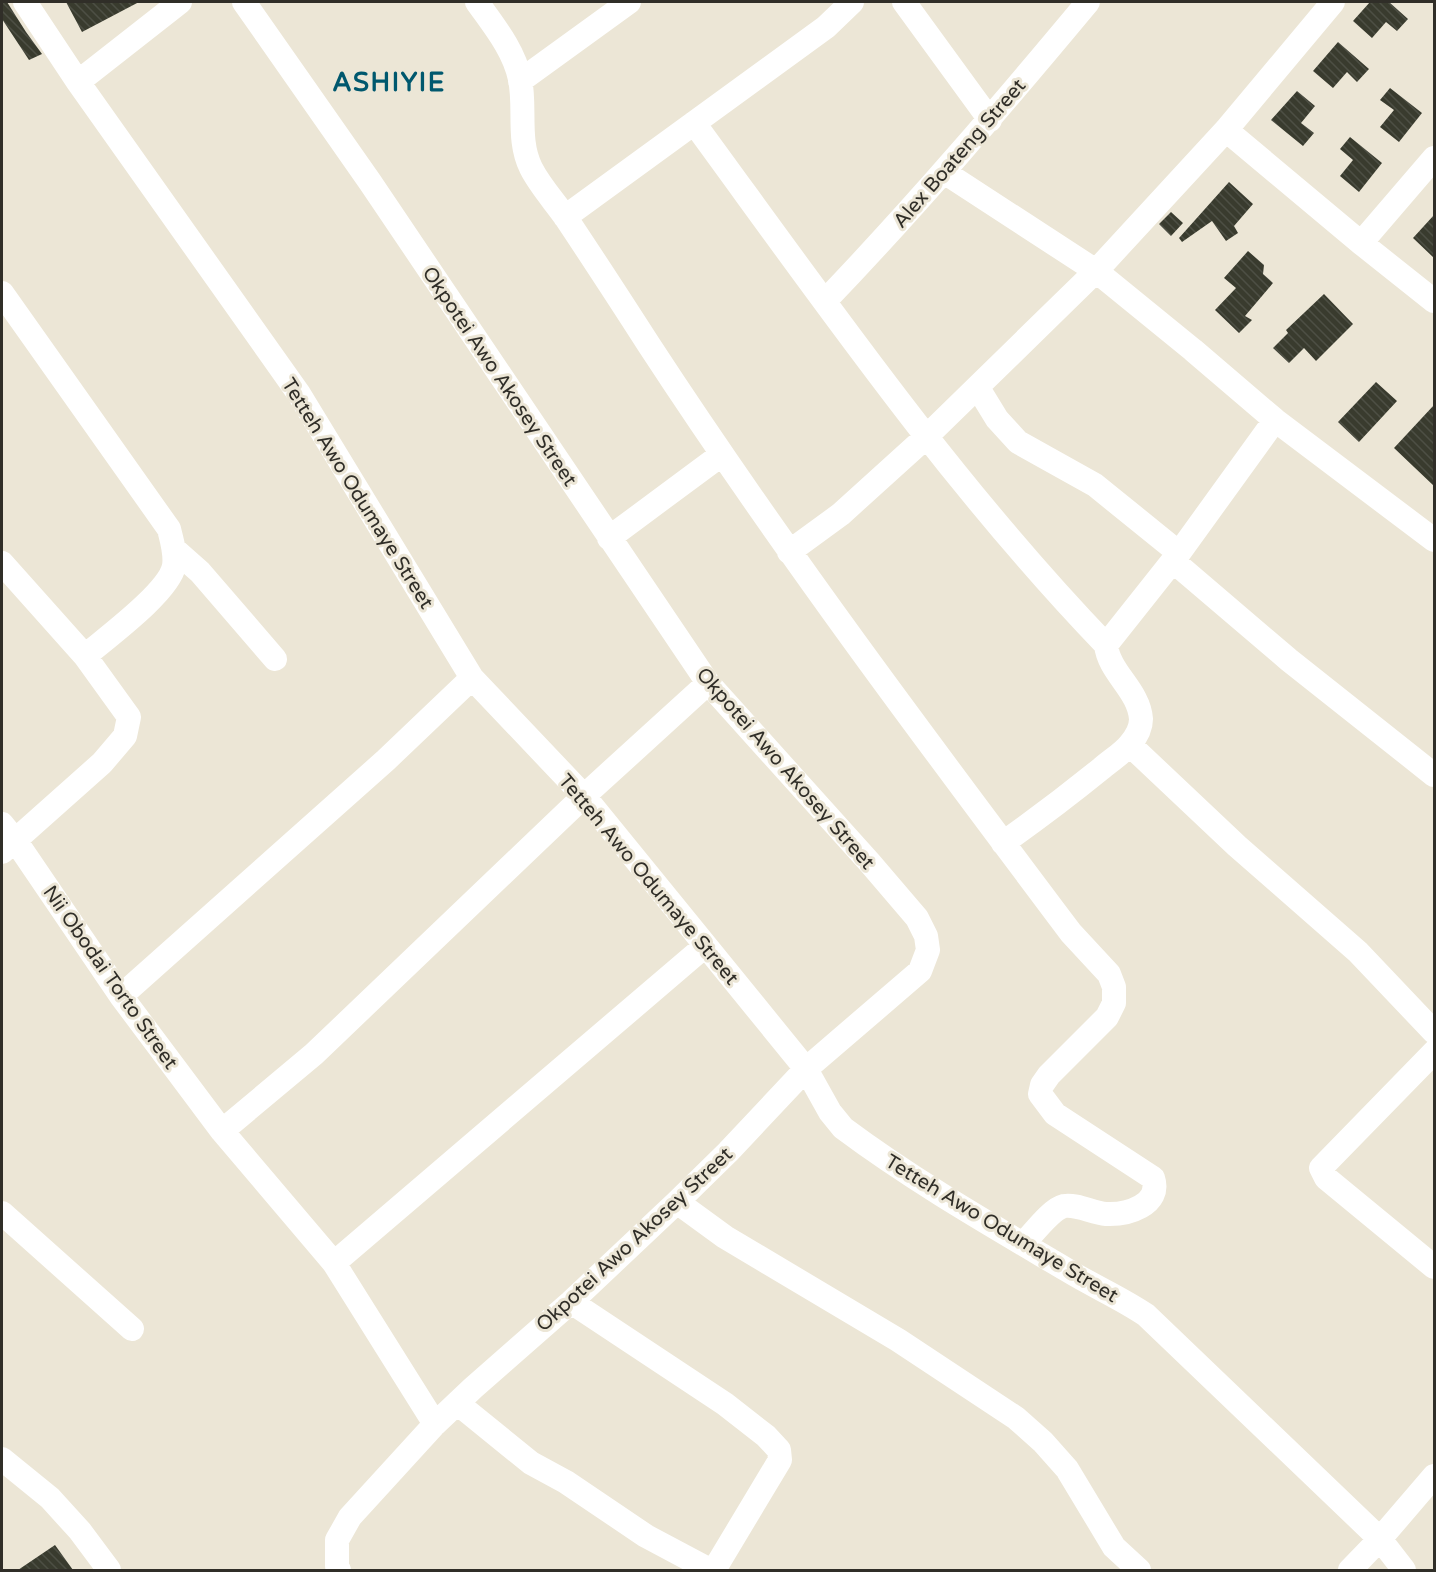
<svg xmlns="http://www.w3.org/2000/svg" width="1436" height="1572" viewBox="0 0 1436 1572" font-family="'Varela Round',sans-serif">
<defs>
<pattern id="building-back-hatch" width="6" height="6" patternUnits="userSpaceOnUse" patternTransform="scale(1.5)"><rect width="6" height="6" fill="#393b2e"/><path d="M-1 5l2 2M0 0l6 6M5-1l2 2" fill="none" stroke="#4d4f44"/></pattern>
</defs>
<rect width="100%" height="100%" fill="#ece6d6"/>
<!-- building -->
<path fill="url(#building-back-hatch)" d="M2 2H7L26 32 42 54 29 60 2 19Z
M66 2H139L82 32Z
M1370 2H1389L1408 19 1397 31 1386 22 1372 38 1353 21Z
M1338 42 1369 69 1357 82 1347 72 1333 88 1313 71Z
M1390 88 1422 113 1399 142 1380 127 1394 110 1380 100Z
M1297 91 1315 106 1301 123 1314 133 1303 146 1271 120Z
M1350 137 1382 163 1359 192 1340 176 1353 160 1340 149Z
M1229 182 1253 204 1234 226 1238 233 1226 241 1212 221 1182 242 1179 238Z
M1171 212 1183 223 1171 236 1159 224Z
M1434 215V258L1413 238Z
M1248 251 1264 265 1263 274 1273 283 1245 316 1252 320 1239 333 1215 310 1236 288 1224 278Z
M1324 294 1353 324 1316 361 1304 348 1289 363 1273 348 1288 333 1286 330Z
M1376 382 1397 401 1359 442 1338 422Z
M1434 405V486L1394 448Z
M55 1545 73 1570H18Z"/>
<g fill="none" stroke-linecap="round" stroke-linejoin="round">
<!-- minor -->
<path stroke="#fff" stroke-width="24" d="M25 2 78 82 299 394 472 678 584 796 806 1069 830 1112 843 1128C914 1181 991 1225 1067 1270 1093 1286 1121 1298 1146 1315L1380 1539 1434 1476
M244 2 370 182 708 683 870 863 917 918 926 936 928 950 920 971 806 1069 728 1152 677 1202 571 1302 473 1388 435 1424 350 1517 337 1540V1566L339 1570
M477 2C494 26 514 50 520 79 526 108 517 140 531 168 540 186 555 202 566 218 594 260 622 303 649 345 781 547 926 740 1071 933L1109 974 1114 987V1003L1107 1017 1049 1075 1042 1085 1040 1094 1055 1114 1153 1178C1162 1205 1127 1215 1106 1214 1093 1213 1077 1204 1064 1206 1051 1209 1033 1234 1023 1244
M904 2 990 120
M520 81 629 2
M78 82 180 2
M694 123C825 302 952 485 1106 645L1179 553 1275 420
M1226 130 1361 243 1434 301
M944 172 1096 271 1193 350 1275 420 1434 540
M565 217 826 27 852 2
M1361 243 1434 158
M2 293 169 529C172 541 176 554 174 566 169 592 106 638 85 656
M825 301C917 205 1003 104 1088 2
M978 388 997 419 1018 442 1095 485 1179 553
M609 538 721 455
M174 549 200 572 275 659
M789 552 841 514 926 437 1096 271 1226 130 1333 2
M1173 561 1289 660 1434 775
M2 563 85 656 129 717 125 736 102 763 2 852
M1130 745 1237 846 1358 952 1434 1032
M2 824 15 840 121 996 222 1131 334 1263 435 1424
M1003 843C1037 819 1070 794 1102 768 1111 760 1123 753 1130 744 1136 737 1141 728 1141 719 1139 690 1109 673 1106 645
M121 996 386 760 472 678
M1434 1052 1321 1168 1326 1178 1434 1267
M222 1131 314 1054 584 796 708 683
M677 1202 725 1237 898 1340 1016 1418 1043 1442 1067 1469 1114 1547 1139 1570
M2 1213 132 1329
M334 1263 705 946
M571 1302 725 1404 766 1436 779 1450 780 1460 714 1570
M457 1403 531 1463 566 1482 646 1536 710 1570
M2 1459 50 1498 80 1531 109 1570
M1350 1570 1380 1539 1404 1570"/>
</g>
<g text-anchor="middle" stroke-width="6" stroke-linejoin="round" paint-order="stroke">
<!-- street labels -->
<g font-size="20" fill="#302e28" stroke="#ece6d6">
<text transform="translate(959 153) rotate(-49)" y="7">Alex Boateng Street</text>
<text transform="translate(500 376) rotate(56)" y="7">Okpotei Awo Akosey Street</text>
<text transform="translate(358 493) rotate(58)" y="7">Tetteh Awo Odumaye Street</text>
<text transform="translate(786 768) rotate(49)" y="7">Okpotei Awo Akosey Street</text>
<text transform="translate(649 879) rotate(50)" y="7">Tetteh Awo Odumaye Street</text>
<text transform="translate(111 977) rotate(55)" y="7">Nii Obodai Torto Street</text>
<text transform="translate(1002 1228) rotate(31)" y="7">Tetteh Awo Odumaye Street</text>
<text transform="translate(634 1239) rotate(-43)" y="7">Okpotei Awo Akosey Street</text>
</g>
<!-- district labels -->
<g font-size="26" font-weight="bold" letter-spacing="1.5" fill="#00586e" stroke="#ece6d6">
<text x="389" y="91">ASHIYIE</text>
</g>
</g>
<!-- border -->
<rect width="1436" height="1572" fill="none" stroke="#302e28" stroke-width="6"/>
</svg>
